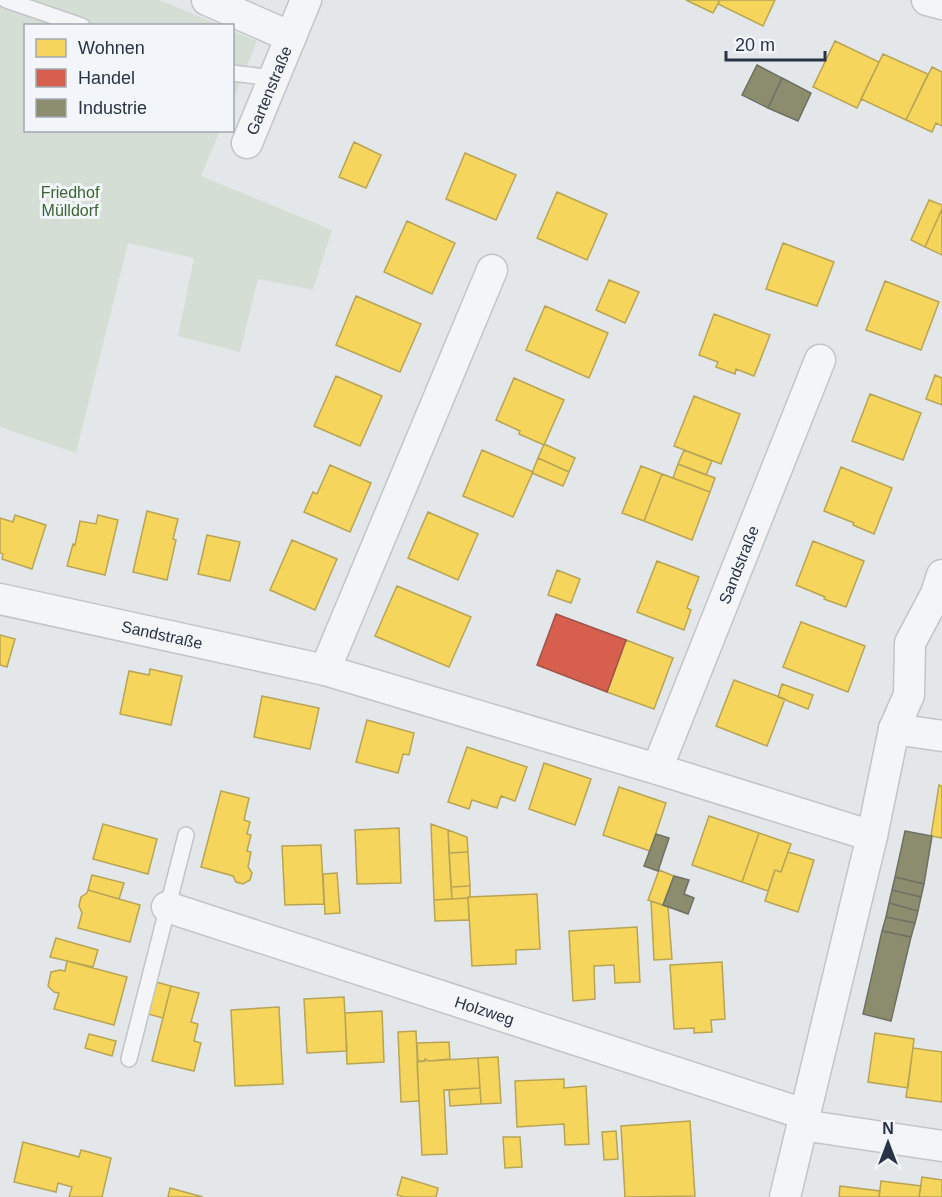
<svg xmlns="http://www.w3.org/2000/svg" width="942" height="1197" viewBox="0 0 942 1197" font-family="Arial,sans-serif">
<rect width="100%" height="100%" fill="#e4e7ea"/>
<!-- green -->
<path fill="#d5ded4" d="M0 0H159L220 25 26 26V130L220 131 201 176 332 230 313 290 258 279 240 352 178 336 194 258 128 243 76 453 0 427Z
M233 31 257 41 233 100Z"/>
<!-- homes -->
<path fill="#f6d55c" stroke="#b8a455" stroke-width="1.5" d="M686 0H720L713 13Z
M720 0H775L763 26 718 4Z
M835 41 879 62 857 108 813 87Z
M883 54 928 74 906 120 861 99Z
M932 67 942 72V126L936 123 932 132 906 120Z
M354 142 381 155 366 188 339 177Z
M465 153 516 175 496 220 446 199Z
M557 192 607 214 587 260 537 238Z
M929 200 942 205V209L925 247 911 240Z
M942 209V255L925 247Z
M407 221 455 243 432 294 384 272Z
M783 243 834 262 817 306 766 289Z
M609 280 639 292 625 323 596 310Z
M885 281 939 302 921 350 866 330Z
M356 296 421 324 400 372 336 345Z
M545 306 608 333 589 378 526 350Z
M714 314 770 335 754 376 736 369 735 374 716 367 718 362 699 355Z
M935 375 942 378V405L926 399Z
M336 376 382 396 360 446 314 426Z
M514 378 564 400 544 445 519 434 520 431 496 420Z
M870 394 921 413 903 460 852 441Z
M694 396 740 414 721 464 674 446Z
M544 444 575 458 569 472 538 458Z
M482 450 533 472 513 517 463 496Z
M684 450 712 461 706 475 678 464Z
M538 458 569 472 563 486 532 473Z
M678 464 715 478 710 492 673 478Z
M330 465 371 483 350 532 304 512 313 492 317 494Z
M641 466 662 474 644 521 622 513Z
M841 467 892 488 874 534 853 525 854 523 824 511Z
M662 474 710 492 692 540 644 521Z
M147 511 178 519 173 539 176 540 167 580 133 572Z
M428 512 478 534 458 580 408 558Z
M15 515 46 525 32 569 2 559 3 554 0 553V518L13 522Z
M98 515 118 520 105 575 67 566 73 544 75 545 80 521 96 524Z
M207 535 240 542 230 581 198 574Z
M292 540 337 559 315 610 270 590Z
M813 541 864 561 846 607 824 599 825 597 796 585Z
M657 561 699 577 687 608 691 610 684 630 637 612Z
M557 570 580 579 571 603 548 595Z
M397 586 471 617 449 667 375 636Z
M801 622 865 646 848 692 783 667Z
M0 635 15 639 7 667 0 665Z
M626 640 673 658 654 709 607 692Z
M150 669 182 676 171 725 120 714 129 671 149 675Z
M734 680 785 699 767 746 716 726Z
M782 684 813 695 808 709 778 697Z
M262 696 319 708 310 749 254 737Z
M367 720 414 733 409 755 403 754 398 773 356 762Z
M467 747 527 767 515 801 501 796 497 808 472 800 469 809 448 802Z
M544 763 591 779 575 825 529 809Z
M939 785 942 786V838L931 836Z
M619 787 666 803 650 851 603 835Z
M221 791 249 798 244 820 250 822 247 834 251 835 247 851 251 852 248 867 252 873 250 880 243 884 236 882 233 876 201 867Z
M709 816 759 833 742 882 692 865Z
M103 824 157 839 148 874 93 859Z
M431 824 448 830 452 899 434 900Z
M399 828 401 883 357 884 355 830Z
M448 830 467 837 468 852 449 853Z
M759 833 791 844 781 872 775 870 768 891 742 882Z
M321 845 324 904 285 905 282 846Z
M468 852 470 886 451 887 449 853Z
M788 852 814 860 798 912 765 901 775 870 781 872Z
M659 870 674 876 663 905 648 900Z
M337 873 340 913 325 914 323 874Z
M92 875 124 883 119 899 88 890Z
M470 886V896L468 898 452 899 451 887Z
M88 890 140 905 130 942 78 928 82 913 79 906 81 897 87 893Z
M537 894 540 949 516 950V964L472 966 468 897Z
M468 898 469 920 435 921 434 900Z
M651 901 668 907 672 959 654 960Z
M637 927 640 982 615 983 614 965 594 966 595 999 573 1001 569 931Z
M56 938 98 950 93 967 50 957Z
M67 961 127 977 114 1025 54 1009 59 993 54 992 48 986 51 972 60 970 65 971Z
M722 962 725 1019 711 1020 712 1032 694 1033V1028L674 1029 670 965Z
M156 982 171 986 163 1018 148 1014Z
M171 986 199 993 191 1022 198 1024 194 1041 201 1043 194 1071 152 1061Z
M344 997 347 1051 307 1053 304 999Z
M279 1007 283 1084 235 1086 231 1010Z
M382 1011 384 1062 347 1064 345 1013Z
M416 1031 419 1101 401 1102 398 1032Z
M875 1033 914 1039 908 1088 868 1082Z
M89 1034 116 1041 112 1056 85 1048Z
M449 1042 450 1059 429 1061 425 1059V1061H418L417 1043Z
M913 1048 942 1052V1102L906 1097Z
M498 1057 501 1103 481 1104 478 1058Z
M478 1058 480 1088 444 1090 447 1154 422 1155 417 1062 425 1061V1059L429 1061Z
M564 1079V1088L586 1086 589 1144 565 1145 564 1124 517 1127 515 1081Z
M480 1088 481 1104 450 1106 449 1090Z
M690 1121 695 1196 625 1197 621 1126Z
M616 1131 618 1159 604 1160 602 1132Z
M503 1137H520L522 1167 505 1168Z
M23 1142 79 1157 81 1150 111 1158 102 1197H69L72 1187 58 1183 56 1192 14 1182Z
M402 1177 438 1188 436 1197H404L397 1195Z
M922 1177 942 1180V1197H919Z
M881 1181 921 1186 919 1197H879Z
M840 1186 880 1191 879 1197H839Z
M170 1188 203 1197H168Z"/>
<!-- shops -->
<path fill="#d6604d" stroke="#a2524b" stroke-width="1.5" d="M556 614 626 640 607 692 537 665Z"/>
<!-- industry -->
<path fill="#8c8c6e" stroke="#6e7162" stroke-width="1.5" d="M757 65 782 78 768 108 742 95Z
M782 78 811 93 798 121 768 108Z
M905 831 932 836 924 884 895 877Z
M656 834 669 838 658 871 644 866Z
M674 876 689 880 684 894 694 898 688 914 663 905Z
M895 877 924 884 921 897 892 890Z
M892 890 921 897 918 911 889 903Z
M889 903 918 911 915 923 886 917Z
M886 917 915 923 911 937 882 931Z
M882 931 911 937 891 1021 863 1014Z"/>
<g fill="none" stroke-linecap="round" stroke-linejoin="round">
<!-- lane casing -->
<g stroke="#c2c5c8" stroke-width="18">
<path id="lane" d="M6 0 82 26
M232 73 273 78
M129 1059 186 835"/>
</g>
<!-- street casing -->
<g stroke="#c2c5c8" stroke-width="33">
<g id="street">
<path d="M207 0 291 37"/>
<path d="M927 0 942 4"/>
<path id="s1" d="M247 143 306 0"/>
<path id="s2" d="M0 599 325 670 657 769 872 836"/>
<path d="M325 670 492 270"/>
<path d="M894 729 942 736"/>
<path id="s3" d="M657 769 820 360"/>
<path id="s4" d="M167 907 804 1114"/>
<path d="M802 1125 942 1146"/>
<path d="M785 1197 872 836 894 729 909 695 910 643 936 594 942 575"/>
</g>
</g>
<!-- lane -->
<use href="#lane" stroke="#f3f5f6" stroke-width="15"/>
<!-- street -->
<use href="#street" stroke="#f3f5f6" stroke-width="30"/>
</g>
<g text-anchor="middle" stroke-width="6" stroke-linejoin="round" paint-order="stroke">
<!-- street labels -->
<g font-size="16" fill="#283346" stroke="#f2f5f9">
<text dy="6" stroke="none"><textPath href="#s1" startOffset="57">Gartenstraße</textPath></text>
<text dy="6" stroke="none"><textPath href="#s3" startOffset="220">Sandstraße</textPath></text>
<text dy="6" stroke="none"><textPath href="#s2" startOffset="166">Sandstraße</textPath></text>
<text dy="6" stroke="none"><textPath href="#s4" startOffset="334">Holzweg</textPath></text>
</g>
<!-- park labels -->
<g font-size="16" fill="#3d6334" stroke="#f2f5f9">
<text x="70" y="198">Friedhof<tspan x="70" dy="18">Mülldorf</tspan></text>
</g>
</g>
<!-- legend -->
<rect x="24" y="24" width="210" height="108" fill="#f2f5f9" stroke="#a1a7b1" stroke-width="1.5"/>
<rect x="36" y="39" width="30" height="18" fill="#f6d55c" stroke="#a1a7b1" stroke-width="1.5"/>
<text x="78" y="54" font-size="18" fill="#283346">Wohnen</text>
<rect x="36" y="69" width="30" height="18" fill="#d6604d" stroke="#a1a7b1" stroke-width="1.5"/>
<text x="78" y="84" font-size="18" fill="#283346">Handel</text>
<rect x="36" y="99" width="30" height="18" fill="#8c8c6e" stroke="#a1a7b1" stroke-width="1.5"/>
<text x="78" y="114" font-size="18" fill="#283346">Industrie</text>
<!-- north arrow -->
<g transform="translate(888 1143)" stroke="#f2f5f9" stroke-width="4.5" paint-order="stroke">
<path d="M0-4.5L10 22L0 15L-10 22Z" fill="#283346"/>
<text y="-9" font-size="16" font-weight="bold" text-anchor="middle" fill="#283346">N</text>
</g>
<!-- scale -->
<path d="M726 51v9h99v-9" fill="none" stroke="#283346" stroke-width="3"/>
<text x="735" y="51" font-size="18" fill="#283346" stroke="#f2f5f9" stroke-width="4.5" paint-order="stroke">20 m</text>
</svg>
